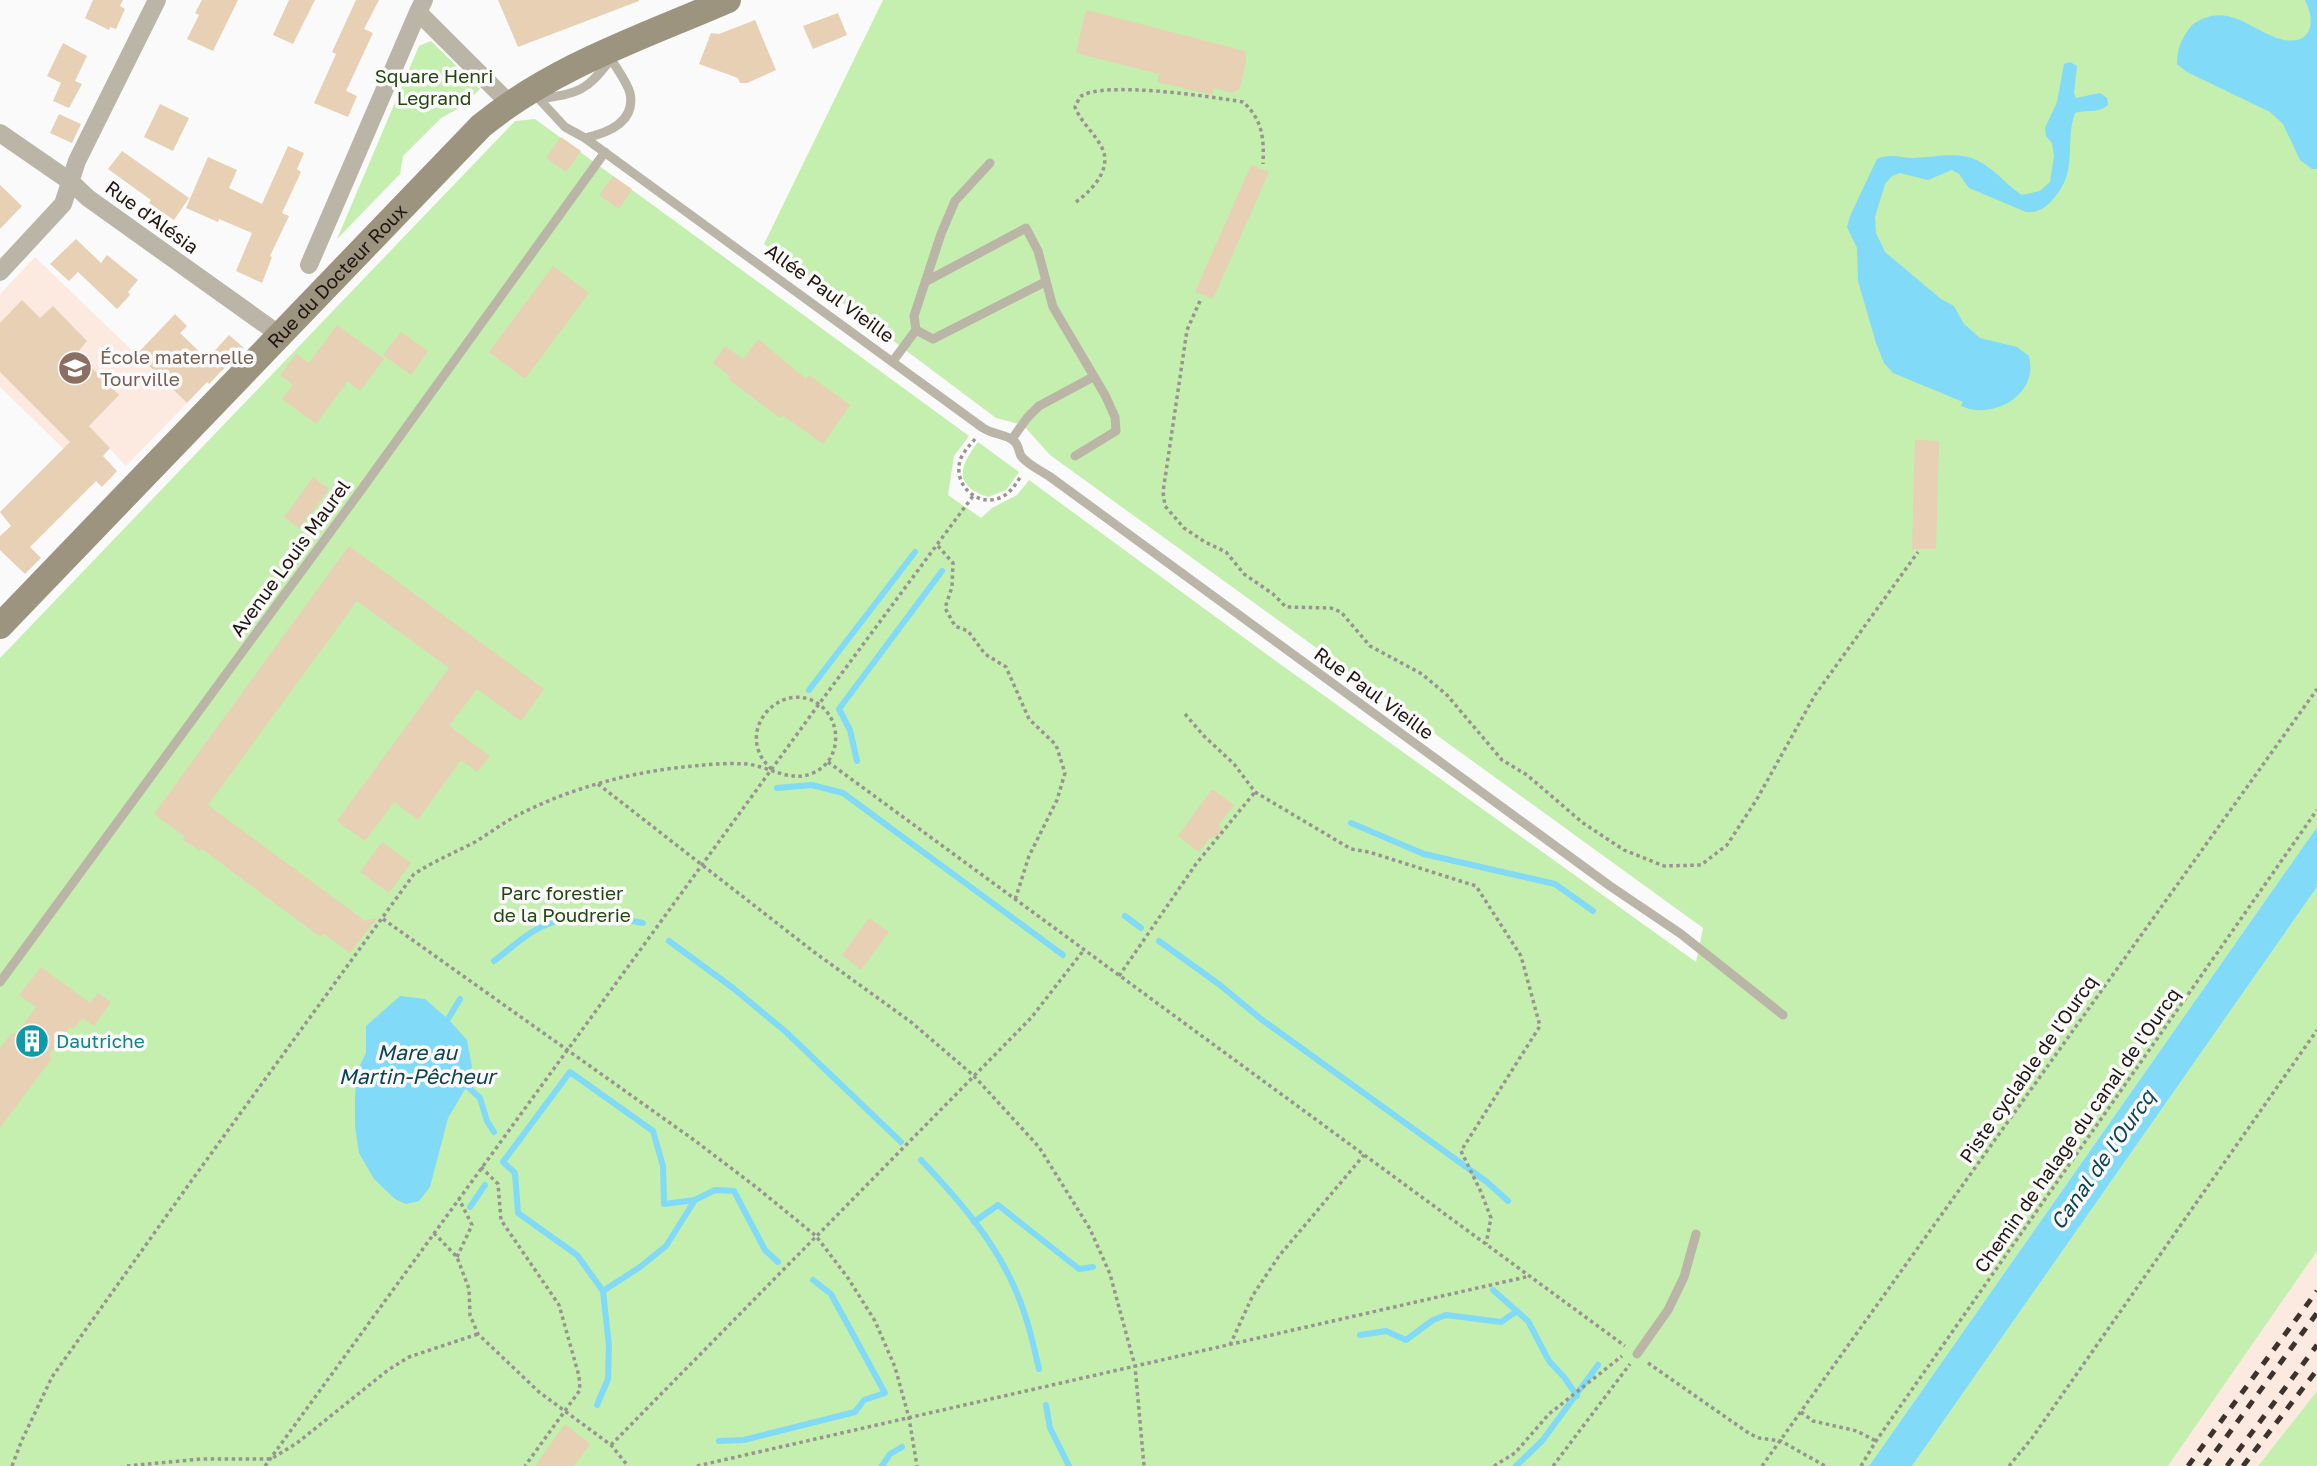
<svg xmlns="http://www.w3.org/2000/svg" width="2317" height="1466" viewBox="0 0 2317 1466" font-family="'Golos Text',sans-serif">
<rect width="100%" height="100%" fill="#fafafa"/>
<!-- built -->
<path fill="#fceae1" d="M35 257 187 403 126 466 98 436 75 460 0 387V294Z
M2317 1251V1391L2258 1466H2168Z"/>
<!-- green -->
<path fill="#c4efae" d="M883 0H2317V827L1869 1466H0V658L515 121 535 119 969 436 954 456 948 495 981 518 992 508 1017 495 1029 480 1273 659 1696 962 1703 928 1050 455 1023 425 996 418 764 244Z
M431 41 480 89 461 107 441 118 403 156 400 174 337 239 419 46Z
M978 442 1019 472 1006 490 988 497C952 485 960 466 978 442Z
M2317 887V1251L2168 1466H1912Z
M2317 1391V1466H2258Z"/>
<!-- water -->
<path fill="#81daf7" d="M2305 0H2317V169H2312L2300 160 2283 124 2270 112 2187 72 2177 64C2177 48 2182 37 2192 25 2227 0 2250 30 2280 39 2311 47 2317 23 2305 0Z
M2070 62 2077 66 2074 93 2076 98 2100 93 2107 98 2108 105C2098 114 2087 109 2075 113 2064 143 2079 170 2054 198 2046 208 2038 213 2026 212L1969 188 1959 174 1952 170 1928 180 1900 173 1892 176 1885 184 1875 217 1876 233 1885 252 1941 299 1954 306 1964 324 1980 338 2017 347 2029 356C2030 361 2031 368 2030 373 2025 403 1986 418 1961 406L1963 402 1893 373 1884 363 1876 343 1858 281 1857 248 1847 227 1850 216 1877 159C1889 153 1901 158 1914 158 1941 157 1965 149 1988 167 2001 176 2009 187 2022 195L2040 191 2050 182 2054 156 2052 143 2046 136 2045 128 2057 102 2064 64Z
M2317 827V887L1912 1466H1869Z
M400 996 425 999 448 1019 467 1040 472 1067 467 1086 448 1118 430 1187 419 1201 406 1204 395 1199 374 1179 359 1153 355 1126V1097L357 1071 366 1053V1026Z"/>
<g fill="none" stroke-linecap="round" stroke-linejoin="round">
<!-- stream -->
<path stroke="#81daf7" stroke-width="6" d="M809 690 915 552
M857 761 850 730 839 709 942 571
M777 788 812 785 843 793 1063 955
M1351 823 1424 854 1555 884 1593 911
M1125 916 1141 928
M669 941 733 988 786 1032 901 1142
M1159 941 1220 985 1261 1019 1487 1182 1508 1201
M494 961C506 952 517 942 529 934 563 911 605 915 643 923
M448 1019 460 999
M467 1086 480 1098 487 1121 494 1132
M921 1160C958 1199 995 1241 1016 1291 1027 1316 1033 1343 1039 1369
M470 1207 485 1185
M974 1222 998 1205 1079 1269 1093 1267
M1493 1290 1528 1321 1549 1361 1564 1377 1577 1396
M603 1291 640 1267 666 1246 695 1200
M1360 1335 1386 1331 1406 1340 1433 1320 1446 1315 1501 1322 1517 1311
M597 1405 608 1379 609 1346 603 1291 577 1255 518 1213 515 1173 503 1162 570 1072 653 1131 663 1166 664 1204 695 1200 715 1190 734 1191 765 1250 778 1262
M1046 1405 1050 1428 1069 1466
M719 1441 744 1440 855 1412 864 1400 885 1393 831 1294 813 1280
M882 1466 890 1454 902 1447
M1516 1466 1542 1441 1598 1365"/>
</g>
<!-- building -->
<path fill="#e7d0b3" d="M93 0H123L120 6 125 9 116 29 110 27 109 30 85 18Z
M202 0H238L213 51 187 39 199 15 195 13Z
M289 0H315L293 44 273 35Z
M356 0H379L364 29 373 33 346 91 357 96 348 117 314 103 336 54 332 52Z
M498 0H639V1L518 47Z
M1086 10 1245 51 1246 61 1240 88 1233 93 1214 88 1212 95 1157 82 1159 74 1076 53Z
M838 13 847 35 813 49 803 26Z
M755 20 776 70 747 83H740L738 78 699 64 711 33 719 34Z
M63 43 87 56 75 81 82 84 69 108 53 101 61 83 47 76Z
M160 104 189 118 173 151 144 137Z
M59 114 81 124 72 143 50 133Z
M561 137 581 151 566 172 546 158Z
M288 146 304 153 297 169 301 172 282 213 289 216 270 256 272 257 262 283 236 271 252 233 219 219 218 222 186 208 208 157 237 170 229 188 262 204Z
M122 151 189 198 174 220 149 203 151 200 108 169Z
M1251 165 1269 172 1213 299 1195 292Z
M613 176 632 189 619 209 599 195Z
M0 185 22 206 0 229Z
M76 239 101 263 107 255 138 280 128 292 130 295 117 309 78 272 69 281 50 264Z
M553 266 589 293 525 379 489 352Z
M22 300 40 318 53 306 87 341 77 353 119 395 89 426 110 448 103 456 117 471 102 487 96 481 30 547 41 558 25 574 0 550V536L11 526 0 512 70 442 0 372V323Z
M175 314 187 326 180 333 207 359 229 335 244 348 209 384 207 382 187 403 137 354Z
M337 325 384 359 360 391 348 381 316 424 282 399 293 385 280 375 296 354 309 363Z
M401 332 428 351 411 375 383 355Z
M758 339 806 379 809 375 850 405 823 444 782 415 780 418 728 379 730 376 713 363 725 346 743 359Z
M1915 440 1939 441 1936 549H1912Z
M313 477 329 489 300 529 284 517Z
M349 546 544 689 521 721 477 689 449 726 490 756 477 772 461 760 418 820 394 802 365 841 337 821 449 668 357 601 208 805 365 921 377 918 350 953 324 934 319 936 202 849 200 851 183 840 184 836 154 814Z
M1212 789 1234 805 1219 824 1221 831 1215 837 1210 838 1199 852 1178 836Z
M382 842 411 863 389 893 360 872Z
M869 918 889 932 861 970 842 955Z
M41 967 90 1003 98 993 111 1002 94 1026 82 1018 74 1029 70 1027 49 1055 52 1058 0 1128V1048L11 1034 17 1033 36 1007 19 995Z
M565 1424 590 1444 574 1466H535Z"/>
<g fill="none" stroke-linecap="round" stroke-linejoin="round">
<!-- path -->
<path stroke="#999491" stroke-width="3.5" stroke-dasharray="3.5 3.5" stroke-linecap="butt" d="M1076 202C1091 191 1111 171 1103 150 1096 134 1081 123 1075 107 1077 104 1078 100 1080 97 1100 80 1215 97 1243 102 1263 120 1264 139 1263 164
M1200 301 1187 330 1163 492 1165 506 1184 528 1205 542 1226 552 1244 574 1273 594 1286 607 1331 608 1341 612 1370 646 1422 674 1447 695 1502 760 1527 775 1583 823 1624 850 1664 866 1701 865 1727 845 1757 799 1815 695 1918 552
M975 439C970 445 964 451 961 458 951 483 977 509 1002 497 1011 492 1016 484 1021 476
M938 546 953 563 952 587 945 608 955 626 968 631 985 654 1006 667 1029 719 1056 745 1065 773 1057 800 1029 856 1015 900
M1185 714 1204 736 1234 764 1255 792 1351 849 1369 852 1476 886 1521 956 1540 1026 1461 1151 1481 1192 1491 1218 1486 1244
M828 762 1625 1346
M598 784 814 952 911 1022 974 1076 1039 1147 1090 1229 1110 1274 1135 1366 1144 1466
M383 919 694 1140 756 1187 816 1236 848 1278 875 1321 895 1367 909 1418 917 1466
M1119 976 1196 864 1255 792
M481 1167 498 1184 501 1220 559 1305 579 1376 580 1390 525 1466
M434 1233 457 1257 469 1289 470 1315 478 1334 539 1392 611 1445 628 1466
M457 1257 472 1225 459 1199
M1230 1345 1253 1295 1279 1256 1364 1155
M1648 1363 1750 1434 1759 1438 1781 1441 1825 1466
M1801 1412 1813 1421 1857 1431 1876 1441
M611 1445 1031 1018 1083 951
M12 1466 22 1440 52 1377 192 1180 414 874C434 861 454 853 475 842 490 833 504 822 520 814 573 787 635 771 694 766 711 764 730 763 747 764 771 767 790 783 813 773 842 761 843 719 817 703 783 682 741 723 762 758 764 762 769 766 772 770
M127 1466 201 1459H271L297 1443 388 1370 409 1357 478 1334
M265 1466 819 704 973 496
M697 1466 1530 1276
M1494 1466 1515 1453 1549 1414 1622 1356
M1553 1466 1630 1364
M1762 1466 2317 689
M1861 1466 1876 1441 2317 810
M2009 1466 2032 1438 2317 1030"/>
<!-- lane -->
<path stroke="#bbb5a7" stroke-width="9" d="M536 95 539 99C579 93 586 92 611 59L610 56
M539 99 565 127 585 138C608 133 636 122 630 93 627 82 617 69 611 59
M585 138 983 428C994 435 1006 434 1014 441 1019 445 1018 450 1021 456 1027 464 1041 471 1049 476L1610 886 1681 934 1783 1015
M925 282 1026 228 1038 251 1053 307 1105 395 1115 417 1116 431 1075 456
M916 330 933 339 1045 282
M893 361 916 330 914 316 941 234 955 201 990 163
M1012 439 1027 418 1039 406 1093 377
M0 982 356 497 605 152
M1637 1354 1668 1310 1684 1277 1696 1234"/>
<!-- street -->
<path stroke="#bbb5a7" stroke-width="18" d="M424 0 418 12 509 103
M0 133 71 182 88 198 280 335
M309 265 418 12
M0 272 63 204 77 161 157 0"/>
<!-- secondary -->
<path stroke="#9c947f" stroke-width="26" id="s1" d="M0 626 481 126C554 66 643 37 728 0"/>
<!-- rail -->
<path stroke="#3d322d" stroke-width="5" stroke-dasharray="9 9" stroke-linecap="butt" d="M2188 1466 2317 1291
M2205 1466 2317 1313
M2227 1466 2317 1345
M2243 1466 2317 1370"/>
</g>
<!-- icons -->
<defs>
<g id="school-disc" transform="scale(1.75)"><circle r="9.5" fill="#8d6e63" stroke="#fafafa"/><path d="M0-5L7-2L0 1L-7-2ZM-4 1L0 2.5L4 1V4Q0 6-4 4Z" fill="#fff"/></g>
<g id="building-disc" transform="scale(1.75)"><circle r="9.5" fill="#0f9aa8" stroke="#fafafa"/><path d="M-4-6H4V6H1V3H-1V6H-4ZM-2.5-4.3h1.7v1.8h-1.7ZM.8-4.3h1.7v1.8H.8ZM-2.5-1h1.7V.8h-1.7ZM.8-1h1.7V.8H.8Z" fill="#fff"/></g>
</defs>
<g fill-rule="evenodd">
<use href="#school-disc" x="75" y="368"/>
<use href="#building-disc" x="32" y="1041"/>
</g>
<g text-anchor="middle" stroke-width="7" stroke-linejoin="round" paint-order="stroke">
<!-- park labels -->
<g font-size="19" fill="#254510" stroke="#fafafa">
<text x="434" y="83">Square Henri<tspan x="434" dy="22">Legrand</tspan></text>
<text x="562" y="900">Parc forestier<tspan x="562" dy="22">de la Poudrerie</tspan></text>
</g>
<!-- street labels -->
<g font-size="19" fill="#21150f" stroke="#fafafa">
<text transform="translate(152 217) rotate(36)" y="7">Rue d'Alésia</text>
<text dy="7" stroke="none"><textPath href="#s1" startOffset="486">Rue du Docteur Roux</textPath></text>
<text transform="translate(830 293) rotate(36)" y="7">Allée Paul Vieille</text>
<text transform="translate(290 558) rotate(-54)" y="7">Avenue Louis Maurel</text>
<text transform="translate(1374 693) rotate(36)" y="7">Rue Paul Vieille</text>
<text transform="translate(2028 1069) rotate(-55)" y="7">Piste cyclable de l'Ourcq</text>
<text transform="translate(2077 1130) rotate(-55)" y="7">Chemin de halage du canal de l'Ourcq</text>
</g>
<!-- education labels -->
<g font-size="19" fill="#785e54" stroke="#fafafa" text-anchor="start">
<text x="100" y="364">École maternelle<tspan x="100" dy="22">Tourville</tspan></text>
</g>
<!-- culture labels -->
<g font-size="19" fill="#0d838f" stroke="#fafafa" text-anchor="start">
<text x="56" y="1048">Dautriche</text>
</g>
<!-- water labels -->
<g font-size="21" font-style="italic" fill="#0d4452" stroke="#fafafa">
<text x="417" y="1060">Mare au<tspan x="417" dy="24">Martin-Pêcheur</tspan></text>
<text transform="translate(2103 1160) rotate(-55)" y="7">Canal de l'Ourcq</text>
</g>
</g>
</svg>
